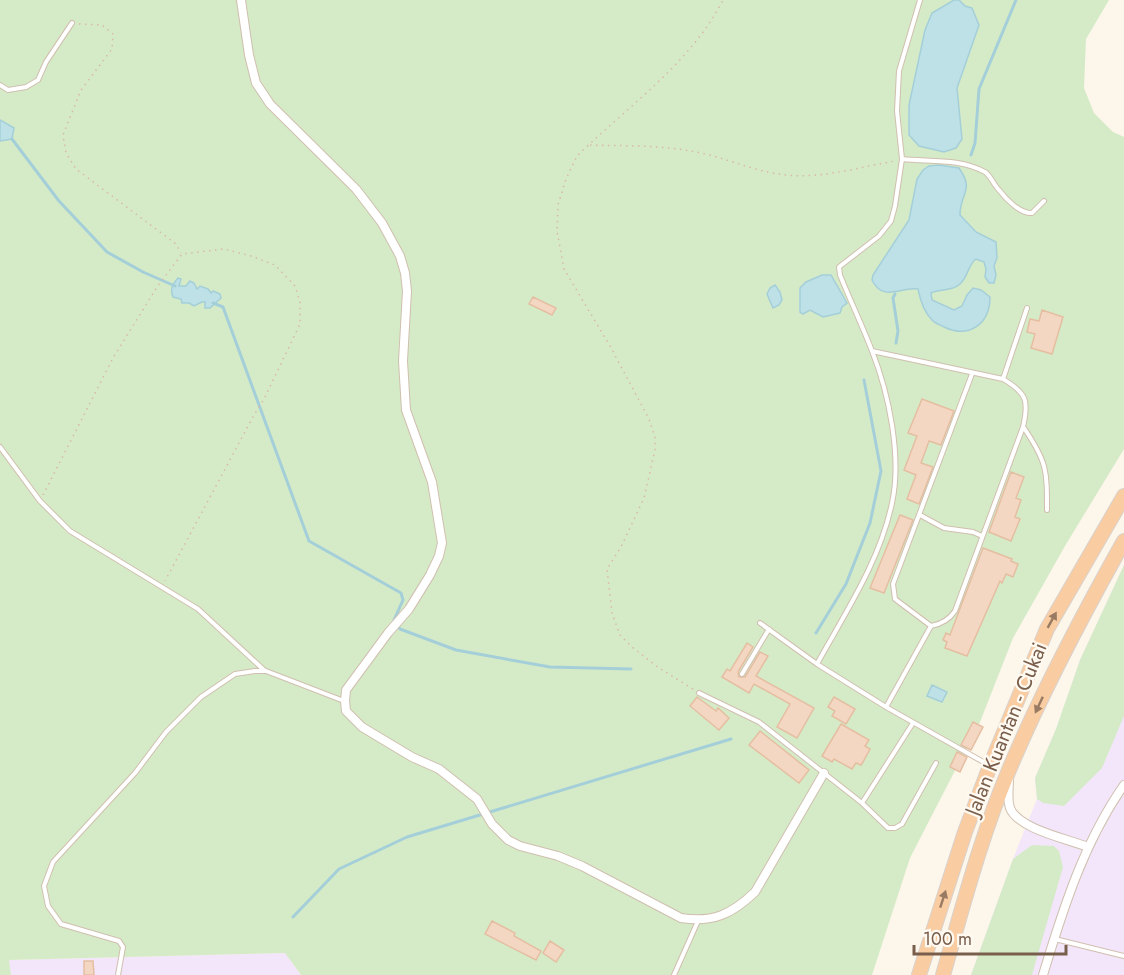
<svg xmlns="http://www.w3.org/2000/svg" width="1124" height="975" font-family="Jost,sans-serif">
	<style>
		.education { fill: #f3e6fa }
		.green { fill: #d5ebc8 }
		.water { fill: #bee0e7; stroke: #a4cfd9; stroke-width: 1.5 }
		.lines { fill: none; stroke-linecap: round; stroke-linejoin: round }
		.stream { stroke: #a4cfd9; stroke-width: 3 }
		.building { fill: #f3d7c2; stroke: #e5bea2; stroke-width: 1.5 }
		.service-casing { stroke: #d0bfaf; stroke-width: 6 }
		.minor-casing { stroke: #d0bfaf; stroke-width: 10 }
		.trunk-casing { stroke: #d9d2cd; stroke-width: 16 }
		.path { stroke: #d8baa4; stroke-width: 1.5; stroke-dasharray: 1.5 4.5; stroke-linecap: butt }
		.service { stroke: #fff; stroke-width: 4 }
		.minor { stroke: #fff; stroke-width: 8 }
		.trunk { stroke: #f9cca2; stroke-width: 14 }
		.oneway { fill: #997a62 }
		.labels { text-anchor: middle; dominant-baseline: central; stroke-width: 4.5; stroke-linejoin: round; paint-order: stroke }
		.street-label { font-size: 21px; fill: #795e4c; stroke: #fffaf1 }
	</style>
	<rect width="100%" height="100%" fill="#fdf6ea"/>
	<path class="education" d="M1124,565v410h-153l42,-116 24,-60 -2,-21 21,-49 24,-69z
		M285,953l16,22h-290l-3,-15z"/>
	<path class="green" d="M0,0h1109l-23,39 -2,49 10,25 19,19 11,5v312l-59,97 -52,92 -33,84 -70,136 -38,117h-571l-16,-22 -276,7 2,15h-11z
		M1124,565v151l-22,52 -38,38 -21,-3 -6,-4 -2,-21 21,-49 24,-69z
		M1032,845l22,1 5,5 4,16 -31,108h-61l42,-116z"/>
	<path class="water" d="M954,0h5l6,6 7,2 7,17 -22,63 5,51 -6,9 -12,4 -25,-6 -10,-11v-30l16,-75 7,-17z
		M0,120l14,8 -2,11 -12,2z
		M939,165l20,3c16,23 1,24 1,47l16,17 20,10 1,16 -3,8 2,9 -2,8h-5l-4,-6 1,-8 -2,-7 -8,-3c-8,6 -8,18 -16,25 -9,8 -19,4 -29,9l1,7 22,10 8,-4 5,-11 6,-7 8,2 9,7c0,27 -21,42 -46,30 -3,-2 -10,-4 -12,-7 -8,-8 -12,-21 -14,-31 -16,-3 -35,14 -46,-9l1,-5 36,-55 8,-41 6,-9 6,-4z
		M822,275h9l16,28 -5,4 -2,6 -17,4 -13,-7 -7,4 -3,-2v-24l6,-6z
		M178,278l3,1 -2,7h7l4,-5 4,2 3,6 3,-3 8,3 3,4 2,-2 7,3 1,4 -11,10h-5v-6h-3l-8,4 -5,-3h-7l-1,-4 -8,-2c-3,-8 -1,-12 5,-19z
		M775,285l5,7 2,8 -3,5 -6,3 -6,-14 3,-6z
		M932,685l15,7 -5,10 -15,-6z"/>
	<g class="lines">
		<path class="stream" d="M12,139l47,62 48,51 36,20 32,14
			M971,155l4,-12 4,-54 37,-89
			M895,294l-2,4 5,33 -2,12
			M213,303l10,4 86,234 92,52 2,7 -9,20 6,9 56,21 94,17 81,2
			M816,633l30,-49 24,-61 11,-52 -17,-91
			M293,917l46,-48 68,-32 324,-98"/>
	</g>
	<path class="building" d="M533,297l23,11 -4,7 -23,-11z
		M1042,310l21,7 -11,37 -21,-6 4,-14 -8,-2 3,-13 9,2z
		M922,399l32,12 -13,34 -12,-4 -8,22 12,4 -14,37 -12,-5 9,-24 -12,-5 13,-34 -9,-3z
		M1011,472l13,5 -8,21 5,2 -6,17 5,2 -9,22 -22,-9z
		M900,515l13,5 -29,73 -14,-5z
		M983,548l29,11 -1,2 7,3 -5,13 -7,-3 -4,9 -2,-2 -33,75 -22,-8 2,-6 -4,-2 3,-7 4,2z
		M747,643l6,4 -15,25 1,5h6l15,-25 8,4 -12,20 58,32 -17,30 -20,-11 13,-23 -36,-20 -5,9 -27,-16 5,-8 3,2z
		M697,697l19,14 2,-3 11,10 -10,12 -29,-24z
		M834,697l21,12 -9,15 -14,-8 3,-5 -7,-4z
		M973,722l10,5 -12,23 -10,-5z
		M841,724l28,16 -4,6 5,3 -7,13 -2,3 -5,-2 -4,6 -18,-10 -2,3 -10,-6z
		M760,731l49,39 -10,13 -50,-38z
		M957,752l10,5 -7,15 -10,-5z
		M492,921l23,12 -1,3 27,15 -5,9 -51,-26z
		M550,941l14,9 -8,12 -13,-9z
		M84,961h9l1,14h-10z"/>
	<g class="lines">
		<defs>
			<path id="service" d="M0,85l8,5 18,-3 12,-7 8,-18 26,-39
				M902,159c27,3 58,-1 83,13 6,4 8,12 14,18 7,9 21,24 33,23l12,-12
				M872,351l131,28c24,14 26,22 20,48l-68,184c-6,9 -13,13 -24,15l-45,81
				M1003,379l24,-71
				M1024,428c23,34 23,42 23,82
				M0,447l40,54 30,30 128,78 67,62
				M920,515l24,13 29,4 9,4
				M760,623l57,41 69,43 101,57
				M931,626l-36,-27 -2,-15 79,-210
				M817,664c28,-51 63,-103 75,-161 10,-46 -3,-109 -20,-152 -10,-26 -22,-51 -32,-76l-1,-8 40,-31 12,-15 4,-15 7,-47 -5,-48 2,-40 21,-71
				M742,674l27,-45
				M699,693l60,29 103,81 26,25h7l7,-4 34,-61
				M862,803l51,-80
				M1055,939l69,17
				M118,975l5,-28 -4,-6 -58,-17 -13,-18 -4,-20 9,-24 82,-89 31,-41 35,-35 34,-23 20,-3h11l78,30
				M674,975l24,-54"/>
			<path id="minor" d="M241,0l8,55 7,28 14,21 86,85 26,34 18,33 5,17 2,18 -4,70 3,49 26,72 10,61 -3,13 -9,19 -21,34 -21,24 -42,57 -1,11 1,10 16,16 50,30 27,12 38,30 15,25 16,16 12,6 38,10 24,10 99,52c32,5 51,-4 74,-26l69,-119
				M1009,779c0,9 -2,20 1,29 8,21 58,31 78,39
				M1043,975c20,-66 41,-133 81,-190"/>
			<path id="trunk" d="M919,975l46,-143 25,-66 57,-137 77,-133
				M943,975c20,-69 38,-139 66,-205 33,-79 73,-154 115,-229"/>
		</defs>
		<use href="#service" class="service-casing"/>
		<use href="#minor" class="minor-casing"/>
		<use href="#trunk" class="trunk-casing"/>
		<path class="path" d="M79,24l23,1 11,9 -1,15 -31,41 -18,45 3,18 10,16 100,75 5,9
			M590,145c37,1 74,0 111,8 28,6 55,19 85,22 35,4 74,-8 109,-14
			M43,495l70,-137 44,-71 25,-33 42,-5 27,7 24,9 20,21 5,16v22l-36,75 -10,16 -89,166
			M693,689l-34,-21 -27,-21 -12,-12 -8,-22 -5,-44 14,-22 23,-49 11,-48v-13l-6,-18 -39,-73 -46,-77 -7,-38 1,-26 8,-26 11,-23c50,-49 114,-93 146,-156"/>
		<use href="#service" class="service"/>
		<use href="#minor" class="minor"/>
		<use href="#trunk" class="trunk"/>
	</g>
	<defs><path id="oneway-solid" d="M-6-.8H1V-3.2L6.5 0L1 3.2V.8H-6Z" transform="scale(1.5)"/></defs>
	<g class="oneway">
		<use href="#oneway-solid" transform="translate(1052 620) rotate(-61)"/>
		<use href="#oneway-solid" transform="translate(1039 705) rotate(115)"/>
		<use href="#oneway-solid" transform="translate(943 899) rotate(-72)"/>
	</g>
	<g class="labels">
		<g class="street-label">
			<text transform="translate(1006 729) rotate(-68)">Jalan Kuantan - Cukai</text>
		</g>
	</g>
	<path d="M914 945v9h152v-9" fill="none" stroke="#795e4c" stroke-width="3"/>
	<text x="923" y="945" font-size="18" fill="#795e4c" stroke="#fffaf1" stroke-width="4.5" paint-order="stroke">100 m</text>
</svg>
